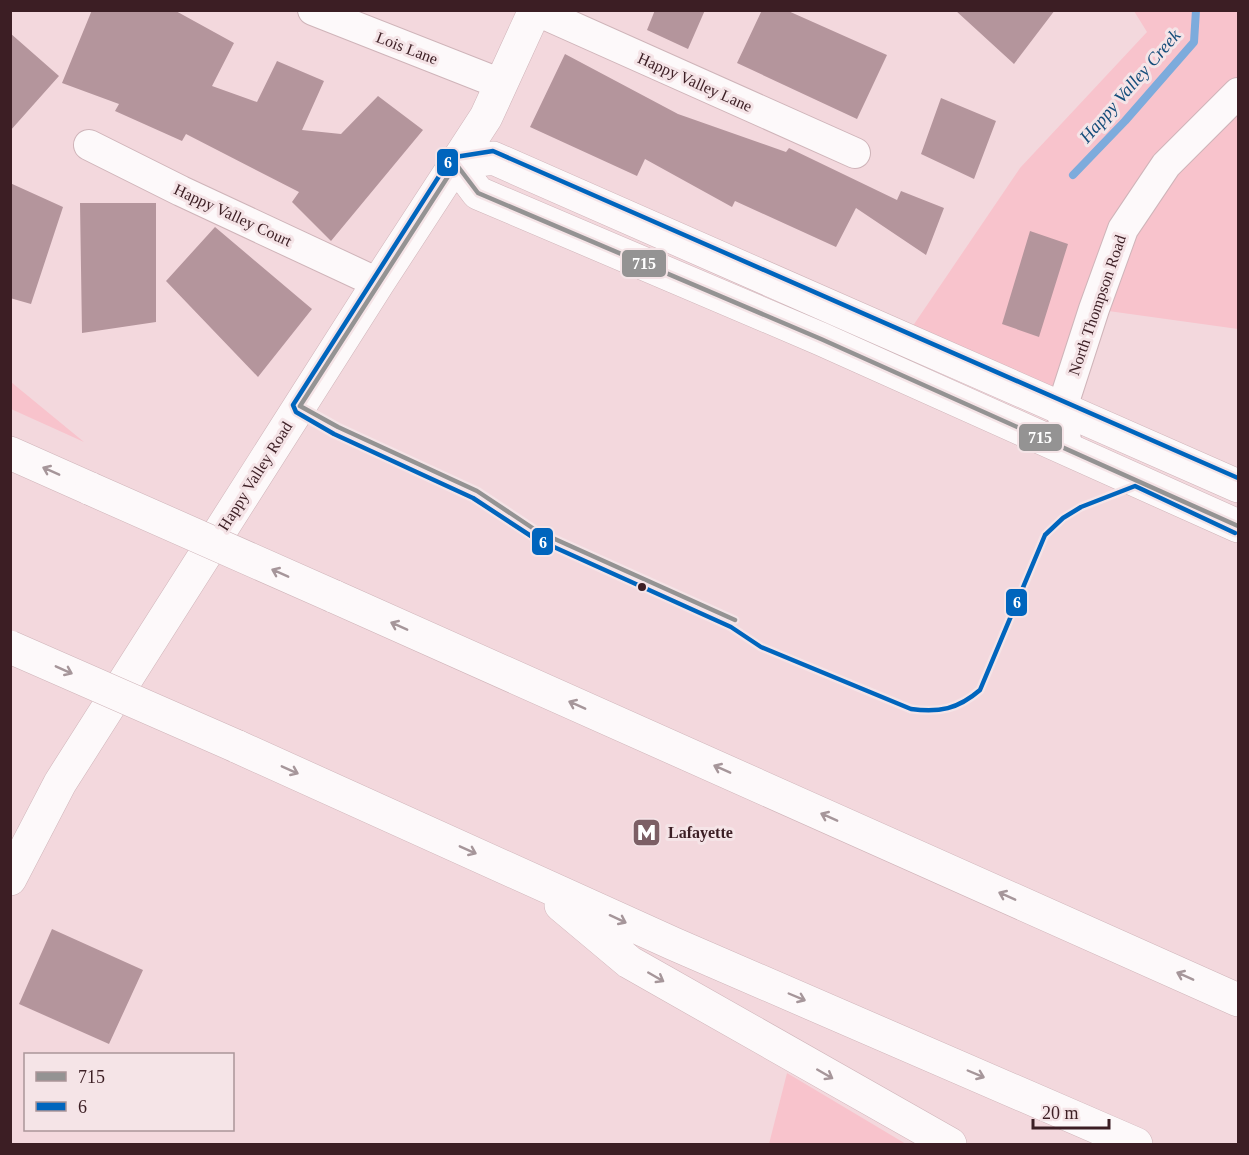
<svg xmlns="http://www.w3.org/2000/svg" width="1249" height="1155" font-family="'Times New Roman',serif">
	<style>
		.green { fill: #f8c3cc }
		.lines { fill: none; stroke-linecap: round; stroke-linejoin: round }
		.stream { stroke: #7dabdc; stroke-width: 8 }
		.building { fill: #b4959c }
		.minor-casing { stroke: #cfb4b9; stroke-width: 32 }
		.tertiary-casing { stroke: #cfb4b9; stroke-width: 34 }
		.motorway-casing { stroke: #cfb4b9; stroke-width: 34 }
		.minor { stroke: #fdf9fa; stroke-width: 30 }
		.tertiary { stroke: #fdf9fa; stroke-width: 33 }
		.motorway { stroke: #fdf9fa; stroke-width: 33 }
		.motorway-bridge-casing { stroke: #cfb4b9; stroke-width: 34; stroke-linecap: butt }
		.motorway-bridge { stroke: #fdf9fa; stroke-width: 33 }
		.bus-1-casing { stroke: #f5e4e7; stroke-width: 9 }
		.bus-2-casing { stroke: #f5e4e7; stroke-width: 9 }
		.bus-1 { stroke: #949393; stroke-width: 4.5 }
		.bus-2 { stroke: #0065bd; stroke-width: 4.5 }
		.oneway { stroke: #a6969a }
		.bus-dot { fill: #3c1e24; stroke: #f5e4e7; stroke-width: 2 }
		.labels { text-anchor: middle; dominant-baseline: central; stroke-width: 6; stroke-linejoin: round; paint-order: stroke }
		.street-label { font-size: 16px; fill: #3c1e24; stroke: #f5e4e7 }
		.poi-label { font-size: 16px; font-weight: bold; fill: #3c1e24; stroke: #f5e4e7; text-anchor: start }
		.water-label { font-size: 18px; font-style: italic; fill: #144d7a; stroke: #f5e4e7 }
		.line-badge { stroke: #f5e4e7; stroke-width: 2 }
		.badge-label { font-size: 16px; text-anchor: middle; font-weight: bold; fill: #fff }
	</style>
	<rect width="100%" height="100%" fill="#f3d8dd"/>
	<path class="green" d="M1134,11h104v318l-144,-20 -32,99 -158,-69 116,-171 127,-136z
		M11,382l73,60 -73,-33z
		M787,1073l119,71h-137z"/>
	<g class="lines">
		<path class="stream" d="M1073,175l52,-54 69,-79 2,-32"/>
	</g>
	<path class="building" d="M92,10h82l60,33 -22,43 45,16 20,-41 47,20 -22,49 39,4 37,-38 45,34 -92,111 -39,-39 7,-10 -113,-58 -4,7 -67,-30 4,-7 -57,-21z
		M655,10h50l-17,39 -41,-19z
		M762,10h24l101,45 -30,64 -120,-56z
		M955,10h100l-41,54z
		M10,33l49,43 -49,55z
		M565,54l113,60 108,38 3,-4 108,52 4,-9 43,17 -18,47 -70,-47 -20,39 -101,-46 -3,6 -87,-48 -8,17 -107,-49z
		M941,98l55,23 -22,58 -53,-25z
		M10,183l53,24 -32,97 -21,-6z
		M80,203h76v119l-74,11z
		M215,227l97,82 -54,68 -92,-96z
		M1030,231l38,13 -29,93 -37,-13z
		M52,929l91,41 -34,74 -90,-40z"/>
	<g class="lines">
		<defs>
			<path id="minor" d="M313,10l188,74
				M535,10l320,143
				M89,145l92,46 197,92
				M1067,449l-5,-41 32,-99 29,-80 43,-64 72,-72"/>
			<path id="tertiary" d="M456,164l22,29 343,146 417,187
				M456,164l37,-6 745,328
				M10,879l50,-96 318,-500 108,-166 49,-107"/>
			<path id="motorway" d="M10,453l81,36
				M333,596l905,404
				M236,746l438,198 462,200
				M561,905l68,57 321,182"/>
		</defs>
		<use href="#minor" class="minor-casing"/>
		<use href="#tertiary" class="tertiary-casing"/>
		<use href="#motorway" class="motorway-casing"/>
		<use href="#minor" class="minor"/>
		<use href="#tertiary" class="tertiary"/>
		<use href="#motorway" class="motorway"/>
		<defs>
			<path id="motorway-bridge" d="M91,489l242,107
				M10,647l226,99"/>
		</defs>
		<use href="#motorway-bridge" class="motorway-bridge-casing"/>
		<use href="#motorway-bridge" class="motorway-bridge"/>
		<defs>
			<path id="bus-1" d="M456,164l22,29 343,146 417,187
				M456,164l-156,242 38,21 139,64 60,40 198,89"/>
			<path id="bus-2" d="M1235,533l-100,-47 -54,21 -18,11 -18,17 -65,155c-22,19 -41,23 -69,19l-150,-62 -30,-20 -197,-89 -61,-40 -139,-64 -38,-22 -3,-7 157,-246 5,-2 38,-6 745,327"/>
		</defs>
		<use href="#bus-1" class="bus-1-casing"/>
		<use href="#bus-2" class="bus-2-casing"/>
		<use href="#bus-1" class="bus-1"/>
		<use href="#bus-2" class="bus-2"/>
	</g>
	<defs><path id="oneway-shaft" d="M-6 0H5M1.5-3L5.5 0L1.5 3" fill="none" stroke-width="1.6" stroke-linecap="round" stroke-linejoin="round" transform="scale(1.5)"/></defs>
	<g class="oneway">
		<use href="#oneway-shaft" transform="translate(51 471) rotate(-156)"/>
		<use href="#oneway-shaft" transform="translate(280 573) rotate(-156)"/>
		<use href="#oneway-shaft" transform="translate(399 626) rotate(-156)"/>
		<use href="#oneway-shaft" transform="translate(64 670) rotate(24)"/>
		<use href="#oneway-shaft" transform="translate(577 705) rotate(-156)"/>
		<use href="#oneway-shaft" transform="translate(722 769) rotate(-156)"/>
		<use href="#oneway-shaft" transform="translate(290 770) rotate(24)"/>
		<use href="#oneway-shaft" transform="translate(829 817) rotate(-156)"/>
		<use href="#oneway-shaft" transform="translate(468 850) rotate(24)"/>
		<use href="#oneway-shaft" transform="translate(1007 896) rotate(-156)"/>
		<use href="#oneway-shaft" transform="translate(618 919) rotate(25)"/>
		<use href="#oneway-shaft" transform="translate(1185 976) rotate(-156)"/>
		<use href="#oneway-shaft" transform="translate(656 977) rotate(30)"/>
		<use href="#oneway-shaft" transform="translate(797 997) rotate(23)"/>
		<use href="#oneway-shaft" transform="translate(825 1074) rotate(30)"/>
		<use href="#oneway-shaft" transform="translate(976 1074) rotate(23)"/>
	</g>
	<defs>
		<symbol id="metro-square" viewBox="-11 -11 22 22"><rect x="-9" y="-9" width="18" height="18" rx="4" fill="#7c5f65" stroke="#f5e4e7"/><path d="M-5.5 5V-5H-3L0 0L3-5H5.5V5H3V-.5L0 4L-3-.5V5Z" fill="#fff"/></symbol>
	</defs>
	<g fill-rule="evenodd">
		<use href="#metro-square" x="630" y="816" width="33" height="33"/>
	</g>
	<circle class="bus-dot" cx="642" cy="587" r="5"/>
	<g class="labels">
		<g class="street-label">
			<text transform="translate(407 48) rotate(21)">Lois Lane</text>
			<text transform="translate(695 82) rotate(24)">Happy Valley Lane</text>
			<text transform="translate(233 215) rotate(25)">Happy Valley Court</text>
			<text transform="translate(1097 305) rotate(-71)">North Thompson Road</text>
			<text transform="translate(255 476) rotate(-58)">Happy Valley Road</text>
		</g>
		<g class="poi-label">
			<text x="668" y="832">Lafayette</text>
		</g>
		<g class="water-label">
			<text transform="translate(1130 86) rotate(-49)">Happy Valley Creek</text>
		</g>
	</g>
	<g class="line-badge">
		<rect x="436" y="148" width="23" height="29" rx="6" fill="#0065bd"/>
		<rect x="621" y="249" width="46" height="29" rx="6" fill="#949393"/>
		<rect x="1018" y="423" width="45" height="29" rx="6" fill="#949393"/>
		<rect x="531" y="527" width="23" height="29" rx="6" fill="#0065bd"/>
		<rect x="1005" y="588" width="23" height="29" rx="6" fill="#0065bd"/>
	</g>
	<g class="badge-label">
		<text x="448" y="168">6</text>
		<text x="644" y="269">715</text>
		<text x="1040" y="443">715</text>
		<text x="543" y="548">6</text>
		<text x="1017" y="608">6</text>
	</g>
	<rect width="1249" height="1155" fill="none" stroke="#3c1e24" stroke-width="24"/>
	<rect x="24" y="1053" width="210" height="78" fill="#f5e4e7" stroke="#ab9599" stroke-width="1.5"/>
	<rect x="36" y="1072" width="30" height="9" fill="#949393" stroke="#ab9599" stroke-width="1.5"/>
	<text x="78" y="1083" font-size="18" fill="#3c1e24">715</text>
	<rect x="36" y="1102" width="30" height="9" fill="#0065bd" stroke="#ab9599" stroke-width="1.5"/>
	<text x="78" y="1113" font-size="18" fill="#3c1e24">6</text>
	<path d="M1033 1119v9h76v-9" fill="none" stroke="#3c1e24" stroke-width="3"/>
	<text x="1042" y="1119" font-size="18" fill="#3c1e24" stroke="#f5e4e7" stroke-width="4.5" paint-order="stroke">20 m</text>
</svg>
